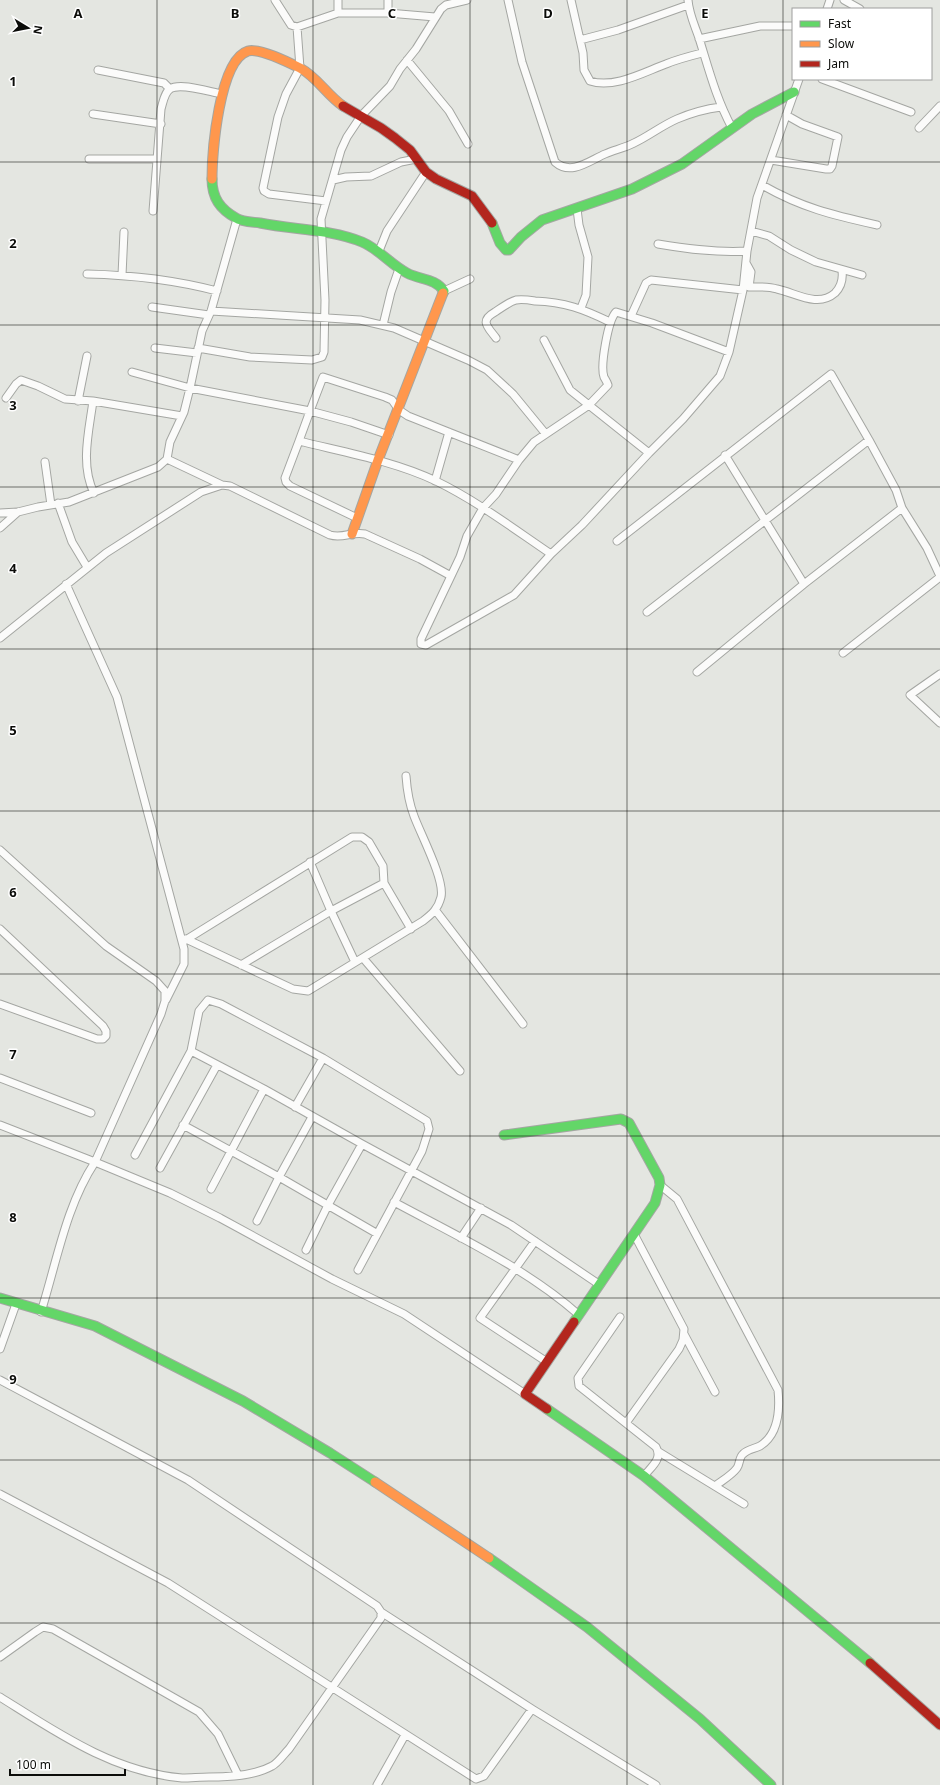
<svg xmlns="http://www.w3.org/2000/svg" width="940" height="1785" font-family="'Noto Sans',sans-serif">
	<style>
		.lines { fill: none; stroke-linecap: round; stroke-linejoin: round }
		.street-casing { stroke: #a4a6a2; stroke-width: 9 }
		.fast-casing { stroke: #a4a6a2; stroke-width: 11 }
		.slow-casing { stroke: #a4a6a2; stroke-width: 11 }
		.jam-casing { stroke: #a4a6a2; stroke-width: 11 }
		.street { stroke: #fbfbfa; stroke-width: 7 }
		.fast { stroke: #63d668; stroke-width: 9 }
		.slow { stroke: #ff974d; stroke-width: 9 }
		.jam { stroke: #b3261e; stroke-width: 9 }
		.grid { fill: none; stroke: #0b0c09; stroke-width: 1; stroke-opacity: 0.55 }
		.grid-label { font-size: 13px; text-anchor: middle; font-weight: bold; fill: #0b0c09; stroke: #fff; stroke-width: 3; stroke-linejoin: round; paint-order: stroke }
	</style>
	<rect width="100%" height="100%" fill="#e4e6e1"/>
	<g class="lines">
		<defs>
			<path id="street" d="M275,0l16,25 6,2 41,-14h50l47,4
				M508,0l14,62 33,100c16,14 34,-1 50,-8 9,-4 19,-6 29,-11 15,-7 27,-17 43,-24 14,-6 28,-10 44,-12
				M571,0l12,53 1,17 6,11c24,8 54,-9 76,-17 12,-5 24,-8 36,-11
				M688,0c1,14 7,26 11,38 10,32 17,60 33,90
				M844,0l16,9
				M827,9l3,-9
				M338,13v-13
				M388,13v-13
				M297,27l3,41 -14,26 -8,23 -15,71 1,3 5,3 57,7
				M699,39l61,-13h33
				M580,40l38,-10 70,-25
				M407,60l42,51 19,33
				M98,70l66,13 6,6
				M822,79l89,33
				M93,114l68,10
				M919,128l21,-22
				M89,159h68
				M771,160l55,9h4l2,-3 6,-29 -36,-13 -16,-9
				M333,180l13,-3 25,-1 30,-14 15,-3
				M762,185c40,23 71,30 115,40
				M577,209l2,16 9,32 -2,38 -5,13
				M153,211l8,-102c2,-6 3,-16 9,-20 10,-7 40,3 52,5
				M751,231l18,5 22,14 25,12 46,13
				M658,244c30,5 59,9 89,7
				M379,251l8,-20 39,-59
				M746,263l5,9 -2,15c10,0 19,-1 28,2 19,4 41,19 58,4 6,-6 8,-14 7,-22
				M87,274c44,1 88,6 130,17
				M122,275l2,-43
				M444,291l26,-12
				M152,307l57,8
				M211,311l149,9 34,8 74,32 19,10 26,24 32,39
				M631,316l15,-33 5,-3 92,10
				M383,325l8,-33 8,-23
				M496,338c-8,-11 -17,-17 -1,-26 6,-4 14,-10 21,-12 6,-1 13,0 19,1 30,1 48,8 75,21
				M544,340l26,50 79,63
				M155,348l42,5
				M198,348l52,9 62,3 10,-3 2,-5 1,-52 -4,-81 20,-69 6,-13 14,-21 29,-30 10,-17 16,-20 25,-40 5,-4 21,-5
				M132,372l58,16 120,23 13,-34 62,20 7,3 7,10 9,6 111,44
				M6,398l10,-14 5,-4 17,6 27,13 28,2 89,15
				M78,401l9,-45
				M93,401c-4,30 -13,64 1,92
				M389,435l-38,-13 -41,-11 -11,30c44,11 95,20 137,40 41,20 78,48 115,73
				M299,441l-14,37 1,4 4,4 67,32
				M725,455l79,129
				M167,459l55,26
				M45,462l6,43
				M435,481l14,-49
				M58,503l14,39 15,25
				M0,513l18,-1 20,-5 31,-5 89,-35 9,-8 3,-17 14,-30 6,-24 12,-57 9,-20 26,-92
				M0,528l18,-16
				M617,541l214,-167 38,66 27,50 6,18 25,40 13,28
				M451,576l-30,63v5l5,1 88,-50 37,-41 31,-29 67,-72 34,-34 37,-43 9,-24 14,-62 4,-39 10,-53 42,-119
				M66,584l51,113 67,252v15l-18,36
				M647,612l222,-172
				M0,638l106,-85 95,-61 21,-7 8,1 100,49c13,4 22,-4 35,-1l55,25 31,17 9,-19 7,-21 16,-28 13,-14 23,-34 15,-18 55,-37 19,-20c-1,-3 -3,-6 -4,-8 -4,-11 4,-57 12,-65l36,11 77,29
				M843,653l97,-76
				M697,672l107,-88 98,-76
				M940,674l-30,21 30,28
				M0,850l106,96 50,35 9,10v10l-4,13 -66,148c-29,44 -38,99 -54,150
				M310,862l21,49 53,-28
				M436,911l87,113
				M0,929l103,97 3,5v5l-3,3h-6l-97,-35
				M186,939l107,50 15,2 115,-70c9,-7 15,-12 18,-24 4,-17 -20,-62 -27,-81 -5,-13 -7,-26 -8,-40
				M184,941l168,-104h10l7,5 14,24 1,17 27,46
				M363,958l97,113
				M241,965l90,-54 24,51
				M191,1051l8,-40 9,-11 13,4 102,54 104,63 2,8 -7,22 -64,119
				M0,1078l91,35
				M295,1107l28,-49
				M0,1125l95,37 75,31 50,25 112,61 72,35 121,80
				M183,1125l96,52 97,56
				M135,1155l56,-104 73,38 98,55 149,81 89,60
				M160,1168l57,-103
				M660,1185l17,14 101,191c2,20 1,44 -18,56 -6,3 -12,3 -17,8 -4,3 -3,10 -6,14 -5,7 -14,12 -22,18
				M211,1189l53,-100
				M394,1202c63,34 132,66 185,113
				M257,1221l22,-44 33,-60
				M461,1238l20,-30
				M535,1241l-55,77 67,44
				M306,1250l22,-45 34,-61
				M620,1317l-42,61 1,8 77,61c7,12 -5,20 -12,29
				M684,1334l31,58
				M0,1349l16,-45
				M0,1380l188,100 189,126 4,6 151,97
				M626,1423l53,-74 4,-9 1,-11 -50,-95
				M659,1452l85,52
				M0,1494l168,89 308,196 8,-3 48,-67 124,76
				M0,1657l35,-25 8,-5 10,2 146,83 19,22 20,41
				M0,1697c56,35 113,75 182,81 9,0 18,-1 27,-1 20,0 45,-1 63,-11 6,-3 12,-12 17,-17l92,-131v-6
				M377,1785l28,-50"/>
			<path id="fast" d="M212,179c0,19 8,30 24,39 6,4 17,4 24,5 34,7 70,6 102,19 17,7 28,22 45,31 13,7 28,5 37,18l-1,2
				M492,223l8,20 6,7h3l12,-13 21,-17 90,-31 50,-25 70,-50 42,-22
				M504,1135l117,-16 8,4 30,55 1,7 -5,18 -81,119
				M0,1298l95,28 148,75 87,52 45,29
				M547,1409l97,67 226,187
				M489,1558l98,69 113,92 71,66"/>
			<path id="slow" d="M212,179c0,-26 7,-119 36,-128 12,-3 40,11 52,17 17,9 27,27 43,38
				M352,534l26,-74 65,-167
				M375,1482l114,76"/>
			<path id="jam" d="M343,106l38,22 14,10 15,12 16,22 10,7 36,17 20,27
				M547,1409l-22,-15 49,-72
				M870,1663l70,62"/>
		</defs>
		<use href="#street" class="street-casing"/>
		<use href="#fast" class="fast-casing"/>
		<use href="#slow" class="slow-casing"/>
		<use href="#jam" class="jam-casing"/>
		<use href="#street" class="street"/>
		<use href="#fast" class="fast"/>
		<use href="#slow" class="slow"/>
		<use href="#jam" class="jam"/>
	</g>
	<path class="grid" d="M157,0v1785M313,0v1785M470,0v1785M627,0v1785M783,0v1785M0,162h940M0,325h940M0,487h940M0,649h940M0,811h940M0,974h940M0,1136h940M0,1298h940M0,1460h940M0,1623h940"/>
	<g class="grid-label">
		<text x="78" y="18">A</text>
		<text x="235" y="18">B</text>
		<text x="392" y="18">C</text>
		<text x="548" y="18">D</text>
		<text x="705" y="18">E</text>
		<text x="13" y="86">1</text>
		<text x="13" y="248">2</text>
		<text x="13" y="410">3</text>
		<text x="13" y="573">4</text>
		<text x="13" y="735">5</text>
		<text x="13" y="897">6</text>
		<text x="13" y="1059">7</text>
		<text x="13" y="1222">8</text>
		<text x="13" y="1384">9</text>
	</g>
	<rect x="792" y="8" width="140" height="72" fill="#ffffff" stroke="#9d9e9d"/>
	<rect x="800" y="21" width="20" height="6" fill="#63d668" stroke="#9d9e9d"/>
	<text x="828" y="28" font-size="12" fill="#0b0c09">Fast</text>
	<rect x="800" y="41" width="20" height="6" fill="#ff974d" stroke="#9d9e9d"/>
	<text x="828" y="48" font-size="12" fill="#0b0c09">Slow</text>
	<rect x="800" y="61" width="20" height="6" fill="#b3261e" stroke="#9d9e9d"/>
	<text x="828" y="68" font-size="12" fill="#0b0c09">Jam</text>
	<g transform="translate(28 28) rotate(100)" stroke="#ffffff" stroke-width="3" paint-order="stroke">
	<path d="M0-3L7 15L0 10L-7 15Z" fill="#0b0c09"/>
	<text y="-6" font-size="11" font-weight="bold" text-anchor="middle" fill="#0b0c09">N</text>
	</g>
	<path d="M10 1769v6h115v-6" fill="none" stroke="#0b0c09" stroke-width="2"/>
	<text x="16" y="1769" font-size="12" fill="#0b0c09" stroke="#ffffff" stroke-width="3" paint-order="stroke">100 m</text>
</svg>
